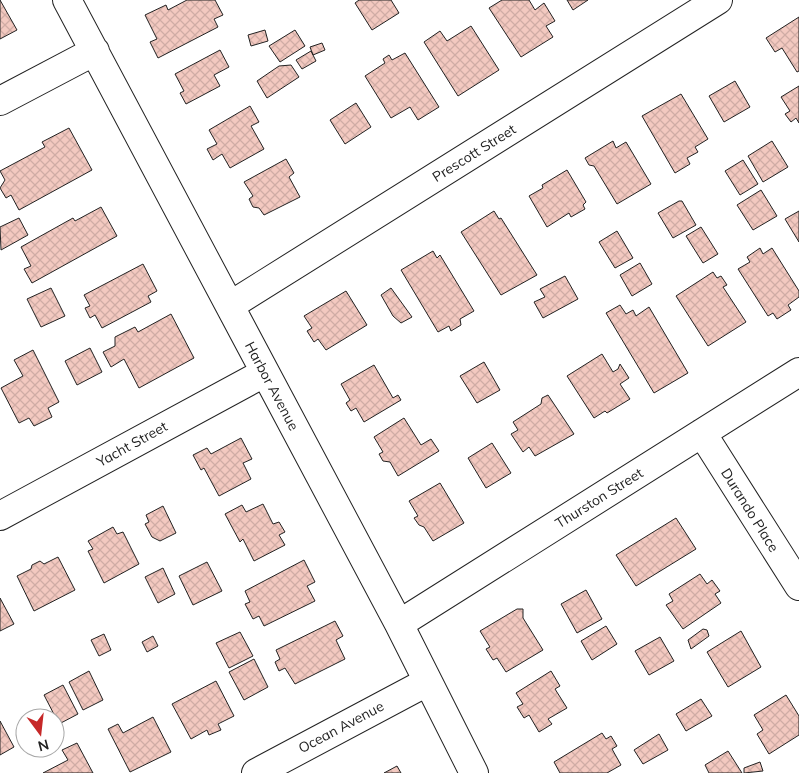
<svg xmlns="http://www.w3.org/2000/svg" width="799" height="773" font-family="Mulish,sans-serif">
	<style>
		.building { fill: url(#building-cross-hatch); stroke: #222 }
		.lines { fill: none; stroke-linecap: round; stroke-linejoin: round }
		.street-casing { stroke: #222; stroke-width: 30 }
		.street { stroke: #fff; stroke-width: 28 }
		.labels { text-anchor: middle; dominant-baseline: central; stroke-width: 4; stroke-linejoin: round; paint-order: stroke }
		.street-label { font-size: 14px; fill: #222; stroke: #fff }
	</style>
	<defs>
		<pattern id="building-cross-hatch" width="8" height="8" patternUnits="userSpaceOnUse" patternTransform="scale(1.25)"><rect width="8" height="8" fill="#f3c9c0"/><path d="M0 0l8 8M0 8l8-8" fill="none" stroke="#d0aca5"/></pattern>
	</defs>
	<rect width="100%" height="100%" fill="#fff"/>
	<path class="building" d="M0,0l17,30 -17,9z
		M187,0h28l8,15 -9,4 4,8 -60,31 -8,-16 7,-3 -12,-24 21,-10 2,5z
		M359,0h32l8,13 -27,17 -17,-27z
		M502,0h27l6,10 9,-7 11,18 -9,5 7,11 -32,20 -32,-49z
		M567,0h21l-15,10z
		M799,17v54l-2,1 -15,-24 -7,4 -9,-14z
		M471,26l28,44 -41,26 -34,-54 16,-11 7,10z
		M265,30l3,11 -17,5 -3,-11z
		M295,30l10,16 -25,16 -11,-16z
		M322,43l3,7 -12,5 -3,-8z
		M220,50l9,17 -15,8 6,11 -34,18 -6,-11 4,-2 -9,-17z
		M311,51l5,10 -14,8 -6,-9z
		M405,53l34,54 -21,13 -8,-13 -19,11 -26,-42 20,-13 -2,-4 6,-4 3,5z
		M291,65l8,12 -32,21 -10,-17 22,-15z
		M735,81l15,26 -26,15 -15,-26z
		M799,86v37l-3,-5 -5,4 -6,-8 5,-3 -9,-14z
		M681,94l27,45 -13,8 3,5 -11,6 3,6 -15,9 -33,-57z
		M356,103l15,24 -26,17 -15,-24z
		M250,106l9,16 -8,4 13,23 -34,19 -8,-14 -9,6 -6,-11 10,-5 -8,-14z
		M69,128l23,42 -73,40 -8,-15 -5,3 -6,-10 5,-8 -5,-9 45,-24 -3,-5z
		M613,141l3,7 10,-6 25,42 -34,20 -23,-38 -5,-1 -4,-7z
		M772,141l16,26 -25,15 -15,-26z
		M286,159l8,14 -5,4 11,20 -36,18 -5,-7 -6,-1 -4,-8 4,-3 -9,-14z
		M743,160l15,24 -18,11 -15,-24z
		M567,170l19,32 -3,3 2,4 -14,8 -2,-4 -22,14 -18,-31 14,-8 -1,-3z
		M761,190l16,26 -24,14 -16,-25z
		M679,201h3l14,24 -23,13 -15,-25z
		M101,207l16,29 -85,47 -8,-14 7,-3 -10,-19 52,-29 2,3z
		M494,211l5,8 2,-1 36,57 -36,20 -40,-63z
		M799,211v31l-14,-23z
		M19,218l9,17 -27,15 -1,-23z
		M701,227l17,27 -15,9 -17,-27z
		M617,231l16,27 -18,10 -16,-26z
		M760,248l3,6 9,-6 27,43v6l-11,8 3,5 -14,9 -4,-6 -5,3 -30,-47 12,-7 -3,-5z
		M433,251l4,7 3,-3 34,56 -14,8 1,6 -10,6 -2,-5 -11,6 -37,-62z
		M640,263l12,21 -20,12 -12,-21z
		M143,264l14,27 -9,5 3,6 -49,26 -7,-13 -5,3 -5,-10 5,-2 -6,-11z
		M713,272l4,6 4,-2 6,9 -4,2 23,35 -38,24 -32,-50z
		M565,276l13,23 -35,19 -9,-16 11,-5 -5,-8z
		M51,288l14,28 -24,11 -14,-28z
		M391,288l21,29 -11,6 -8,-7 -12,-21z
		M346,291l21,34 -41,25 -8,-11 -4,3 -7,-11 5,-3 -8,-12z
		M620,305l6,9 7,-4 3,6 13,-9 39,66 -34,20 -48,-80z
		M171,314l23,44 -55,30 -15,-29 -13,8 -8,-15 12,-6v-9l20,-10 3,5z
		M90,348l12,24 -25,13 -12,-24z
		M33,350l26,52 -11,6 4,9 -18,9 -5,-8 -10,5 -18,-35 22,-12 -9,-16z
		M602,354l11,18 5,-3 2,-5 9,14 -9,6 10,15 -23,14 -2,-2 -11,7 -27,-42z
		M484,362l16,28 -23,13 -17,-27z
		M374,365l19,33 5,-3 3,5 -37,22 -8,-14 -5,3 -5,-8 4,-3 -9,-16z
		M548,395l26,39 -39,22 -6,-9 -6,5 -12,-18 7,-4 -5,-8 28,-18 1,-6z
		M404,418l17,27 10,-6 8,12 -41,25 -8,-14 -7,-1 -4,-7 4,-2 -9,-15z
		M241,438l11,21 -9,4 8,16 -32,17 -15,-28 -3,2 -8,-15 14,-7 4,6z
		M492,443l19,30 -25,15 -18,-30z
		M440,483l24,40 -31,18 -9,-14 -5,-2 -5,-7 4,-2 -9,-15z
		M263,504l10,20 6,-2 6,10 -6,3 6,10 -31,16 -11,-22 -3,3 -15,-28 17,-9 4,7z
		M163,506l13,27 -16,8 -8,-4 -7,-13 4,-2 -3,-7z
		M676,518l20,31 -60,37 -20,-31z
		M113,527l4,7 6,-2 16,32 -35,19 -16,-32 5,-2 -5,-8z
		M58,557l17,33 -41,21 -17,-35 14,-7 1,-4 8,-4 4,3z
		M304,560l11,22 -8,4 8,15 -51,25 -5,-10 -6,3 -8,-15 5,-2 -5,-11z
		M207,562l15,29 -29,14 -14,-29z
		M163,568l12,26 -17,9 -13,-26z
		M700,574l7,10 5,-4 8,11 -5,3 6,9 -38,26 -17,-24 7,-4 -4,-7z
		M586,590l16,29 -25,14 -16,-29z
		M0,598l14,26 -14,7z
		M517,609h6v9l20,32 -37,22 -9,-14 -4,2 -7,-11 4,-2 -10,-16z
		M335,621l8,15 -7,4 9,19 -50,25 -10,-16 -6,3 -4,-9 5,-3 -4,-9z
		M606,626l11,18 -25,16 -11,-19z
		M703,629l4,1 2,6 -18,13 -3,-9z
		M741,631l20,36 -33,20 -21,-35z
		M240,632l13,24 -24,12 -13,-25z
		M104,634l7,16 -12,6 -8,-16z
		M153,636l5,10 -11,6 -5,-10z
		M660,637l14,24 -25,14 -14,-24z
		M254,659l14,28 -24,13 -15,-28z
		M89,671l14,29 -20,10 -14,-28z
		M551,671l9,15 -5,3 12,19 -19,11 4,5 -13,8 -10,-17 -5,3 -7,-11 6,-3 -7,-11z
		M216,681l18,35 -16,8 3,6 -12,5 -2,-5 -16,9 -19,-35z
		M63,685l15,29 -19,10 -15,-29z
		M786,695l13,21v19l-30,19 -12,-20 6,-4 -9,-15z
		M701,699l11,17 -26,15 -10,-17z
		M153,717l18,35 -41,20 -22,-43 10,-5 5,9z
		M0,721l14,26 -14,8z
		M602,733l4,6 5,-3 6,10 -5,3 9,16 -14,8h-47l-6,-11z
		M659,734l9,16 -25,14 -9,-14z
		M77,743l16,30h-50l25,-13 -6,-10z
		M728,751l14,22h-33l-4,-8z
		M760,762l3,9 -19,2v-5z
		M397,766l4,7h-17z"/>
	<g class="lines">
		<defs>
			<path id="street" d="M67,0l332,624 75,149
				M0,101l95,-50
				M231,305l487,-305
				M702,433l97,153
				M0,516l264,-143
				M399,624l400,-252
				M256,773l171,-91"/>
		</defs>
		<use href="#street" class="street-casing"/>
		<use href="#street" class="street"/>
	</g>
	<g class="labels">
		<g class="street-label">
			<text transform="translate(474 153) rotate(-32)">Prescott Street</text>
			<text transform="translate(272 386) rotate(62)">Harbor Avenue</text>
			<text transform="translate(132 444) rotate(-29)">Yacht Street</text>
			<text transform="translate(599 498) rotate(-32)">Thurston Street</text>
			<text transform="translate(750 510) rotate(58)">Durando Place</text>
			<text transform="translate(341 727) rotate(-28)">Ocean Avenue</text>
		</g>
	</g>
	<g transform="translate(40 733) rotate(165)"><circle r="24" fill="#ffffff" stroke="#a7a7a7"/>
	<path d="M0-4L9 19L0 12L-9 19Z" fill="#c62828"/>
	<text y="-8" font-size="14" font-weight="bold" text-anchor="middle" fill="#222222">N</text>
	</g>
</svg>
